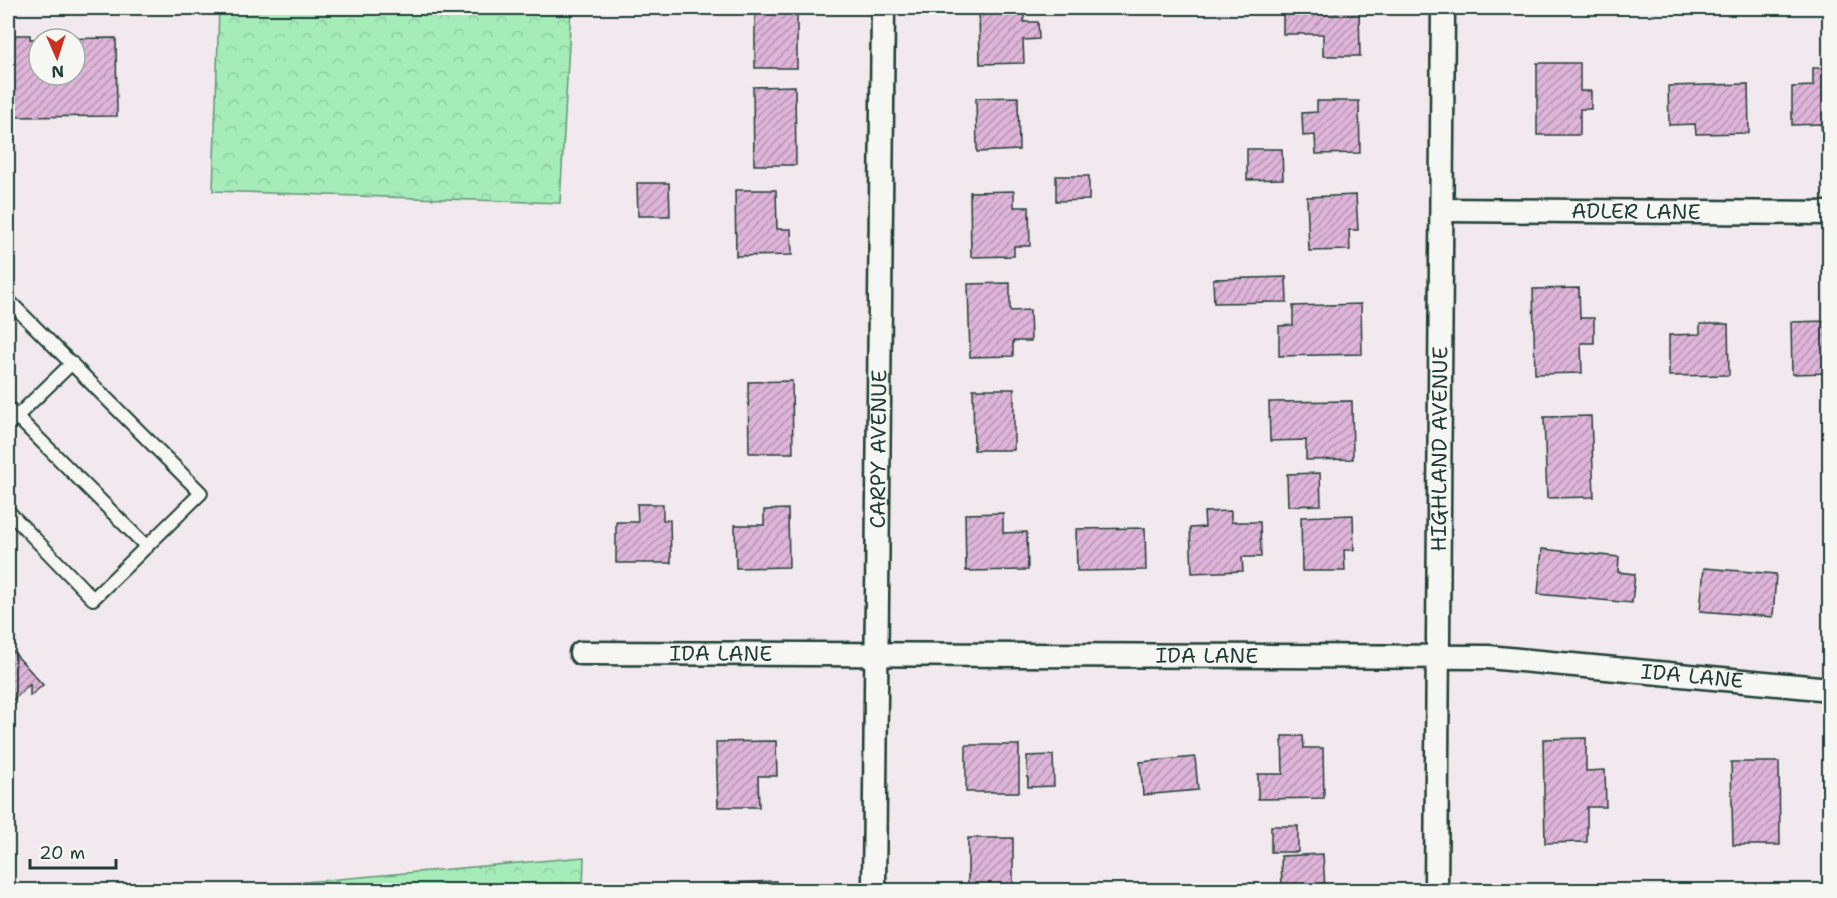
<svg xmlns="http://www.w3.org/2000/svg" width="1837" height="898" font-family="'Shantell Sans',sans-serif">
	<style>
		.forest { fill: url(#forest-crowns); stroke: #629476; stroke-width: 1.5 }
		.building { fill: url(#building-hatch); stroke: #1f3d34; stroke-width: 1.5; fill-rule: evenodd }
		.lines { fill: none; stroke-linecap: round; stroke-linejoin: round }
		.lane-casing { stroke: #1f3d34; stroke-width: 16 }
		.street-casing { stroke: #1f3d34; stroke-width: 27 }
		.lane { stroke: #f6f6f2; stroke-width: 12 }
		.street { stroke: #f6f6f2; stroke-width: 22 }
		.labels { text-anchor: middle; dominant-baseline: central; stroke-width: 6; stroke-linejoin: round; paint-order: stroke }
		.street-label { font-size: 21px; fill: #1f3d34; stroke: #f6f6f2 }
	</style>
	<defs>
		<pattern id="forest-crowns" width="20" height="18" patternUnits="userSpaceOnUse" patternTransform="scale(1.5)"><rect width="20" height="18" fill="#a5ecb9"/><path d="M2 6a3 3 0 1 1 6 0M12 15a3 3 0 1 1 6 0" fill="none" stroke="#8ecba0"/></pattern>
		<pattern id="building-hatch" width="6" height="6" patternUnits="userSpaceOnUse" patternTransform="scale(1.5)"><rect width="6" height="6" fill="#dfb4d9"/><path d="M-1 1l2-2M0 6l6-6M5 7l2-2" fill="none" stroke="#b494b1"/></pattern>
	</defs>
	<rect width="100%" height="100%" fill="#f1e9ed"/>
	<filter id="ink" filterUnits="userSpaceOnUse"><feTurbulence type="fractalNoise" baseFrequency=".0167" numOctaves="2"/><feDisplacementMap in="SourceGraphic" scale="12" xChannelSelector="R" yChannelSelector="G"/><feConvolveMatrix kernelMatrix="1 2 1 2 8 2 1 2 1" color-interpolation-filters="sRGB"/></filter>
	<g filter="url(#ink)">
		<path class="forest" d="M219,8h352l-11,195 -347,-12z
			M584,857l-1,33h-368z"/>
		<path class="building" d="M726,8h71v60h-42v-55h-29z
			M979,8h45v14h14l1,17 -16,1 1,23 -44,1z
			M1283,8h76l1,48h-37v-22h-40z
			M1537,8h37v3l-37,1z
			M8,35h22v4l86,-1 1,78 -109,1zM39,39h36v36h-36z
			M1537,63h43v28h11v18h-11v26h-43z
			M1813,68h17v66h-8l-1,-10 -29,1v-38l21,-1z
			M1748,84l1,49 -53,1 -1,-10 -26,1 -1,-39z
			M795,86l1,79h-42l-1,-78z
			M1018,97l1,53 -42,2 -1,-54z
			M1317,101h42l1,52 -44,1 -1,-19 -12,1 -1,-23 15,-1z
			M1247,149h35l1,30 -36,1z
			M1056,176h33v24l-33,1z
			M637,183h32l1,33h-32z
			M735,190h41l1,39h14l1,26 -56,1z
			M1014,191v16h15l1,39h-16v10l-43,1 -1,-65z
			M1356,195l2,35h-9l1,20 -41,1 -2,-54z
			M1286,277l1,25 -73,1 -1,-24z
			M1010,283v28l20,-1 1,31h-18v15l-43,1 -2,-73z
			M1579,288l1,30h14v25h-13l1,30 -47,1 -2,-85z
			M1361,304l1,50 -83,2v-30l14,-1v-19z
			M1828,321l2,52 -38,1 -1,-52z
			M1700,324h28l1,51 -60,1v-41l31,-1z
			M792,381l1,72h-44l-1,-71z
			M973,389h41v61h-40z
			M1352,401l1,58 -47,1v-20l-36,1 -1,-39z
			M1591,416l3,81 -47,1 -3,-81z
			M1320,473l1,32 -33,1 -1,-32z
			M637,504h26v16h7l1,43h-55v-41h22z
			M788,509l1,58 -53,1 -1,-43h29v-15z
			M1231,511v11h29l1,35h-19l1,14 -51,2 -2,-45 15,-1 -1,-15z
			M1003,513v20l24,-1 1,38 -62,1 -1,-57z
			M1353,515l1,35h-10l1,21h-43l-1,-54z
			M1145,528l1,42 -69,1 -1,-42z
			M1542,549l77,8 -1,15 17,2 -3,29 -94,-9z
			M1704,568l72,6 -3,43 -73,-6z
			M8,646l35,39 -13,11v-12l-22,21z
			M1282,736h21l1,12h19l1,50 -66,1v-25h25z
			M1586,738v33l19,-1 1,37h-19v35l-42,1 -2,-104z
			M776,741l1,35h-19l1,31h-41l-2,-65z
			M966,745h53v47h-53z
			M1053,755l1,31 -26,1 -1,-31z
			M1195,757l3,33 -55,5 -3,-33z
			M1731,762h48l1,83h-47z
			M1271,826h27v26h-27z
			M968,838h45v52h-45z
			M1323,854l2,36h-43l-1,-34z
			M776,881l1,9h-55v-7z
			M1058,887h31v3h-31z"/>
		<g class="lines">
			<defs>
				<path id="lane" d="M8,300l193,193 -108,106 -85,-88
					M8,408l139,139
					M8,425l64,-62"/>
				<g id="street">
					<path id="s1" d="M1442,210l388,3"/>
					<path id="s2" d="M581,653l907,4 342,32"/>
					<path id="s3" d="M874,890l9,-882"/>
					<path id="s4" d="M1436,890l7,-882"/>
				</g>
			</defs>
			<use href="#lane" class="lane-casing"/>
			<use href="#street" class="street-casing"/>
			<use href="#lane" class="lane"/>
			<use href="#street" class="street"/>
		</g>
	</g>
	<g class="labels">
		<g class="street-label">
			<text stroke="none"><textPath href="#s1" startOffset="194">ADLER LANE</textPath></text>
			<text stroke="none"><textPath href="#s3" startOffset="441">CARPY AVENUE</textPath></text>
			<text stroke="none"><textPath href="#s4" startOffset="441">HIGHLAND AVENUE</textPath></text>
			<text stroke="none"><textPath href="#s2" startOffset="140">IDA LANE</textPath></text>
			<text stroke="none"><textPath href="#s2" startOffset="626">IDA LANE</textPath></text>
			<text stroke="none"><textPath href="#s2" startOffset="1112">IDA LANE</textPath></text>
		</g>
	</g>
	<rect width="1837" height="898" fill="none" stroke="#f6f6f2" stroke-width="30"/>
	<rect x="15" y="15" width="1807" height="868" fill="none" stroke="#1f3d34" stroke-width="2" filter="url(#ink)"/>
	<g transform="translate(57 57) rotate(177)"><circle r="28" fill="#f6f6f2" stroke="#a0aca6" stroke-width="1.5"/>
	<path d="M0-4.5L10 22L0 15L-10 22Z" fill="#c8321e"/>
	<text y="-9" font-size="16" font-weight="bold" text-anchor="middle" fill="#1f3d34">N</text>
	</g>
	<path d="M30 859v9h86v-9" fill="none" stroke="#1f3d34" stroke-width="3"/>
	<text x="39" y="859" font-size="18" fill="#1f3d34" stroke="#f6f6f2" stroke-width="4.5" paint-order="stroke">20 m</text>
</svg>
